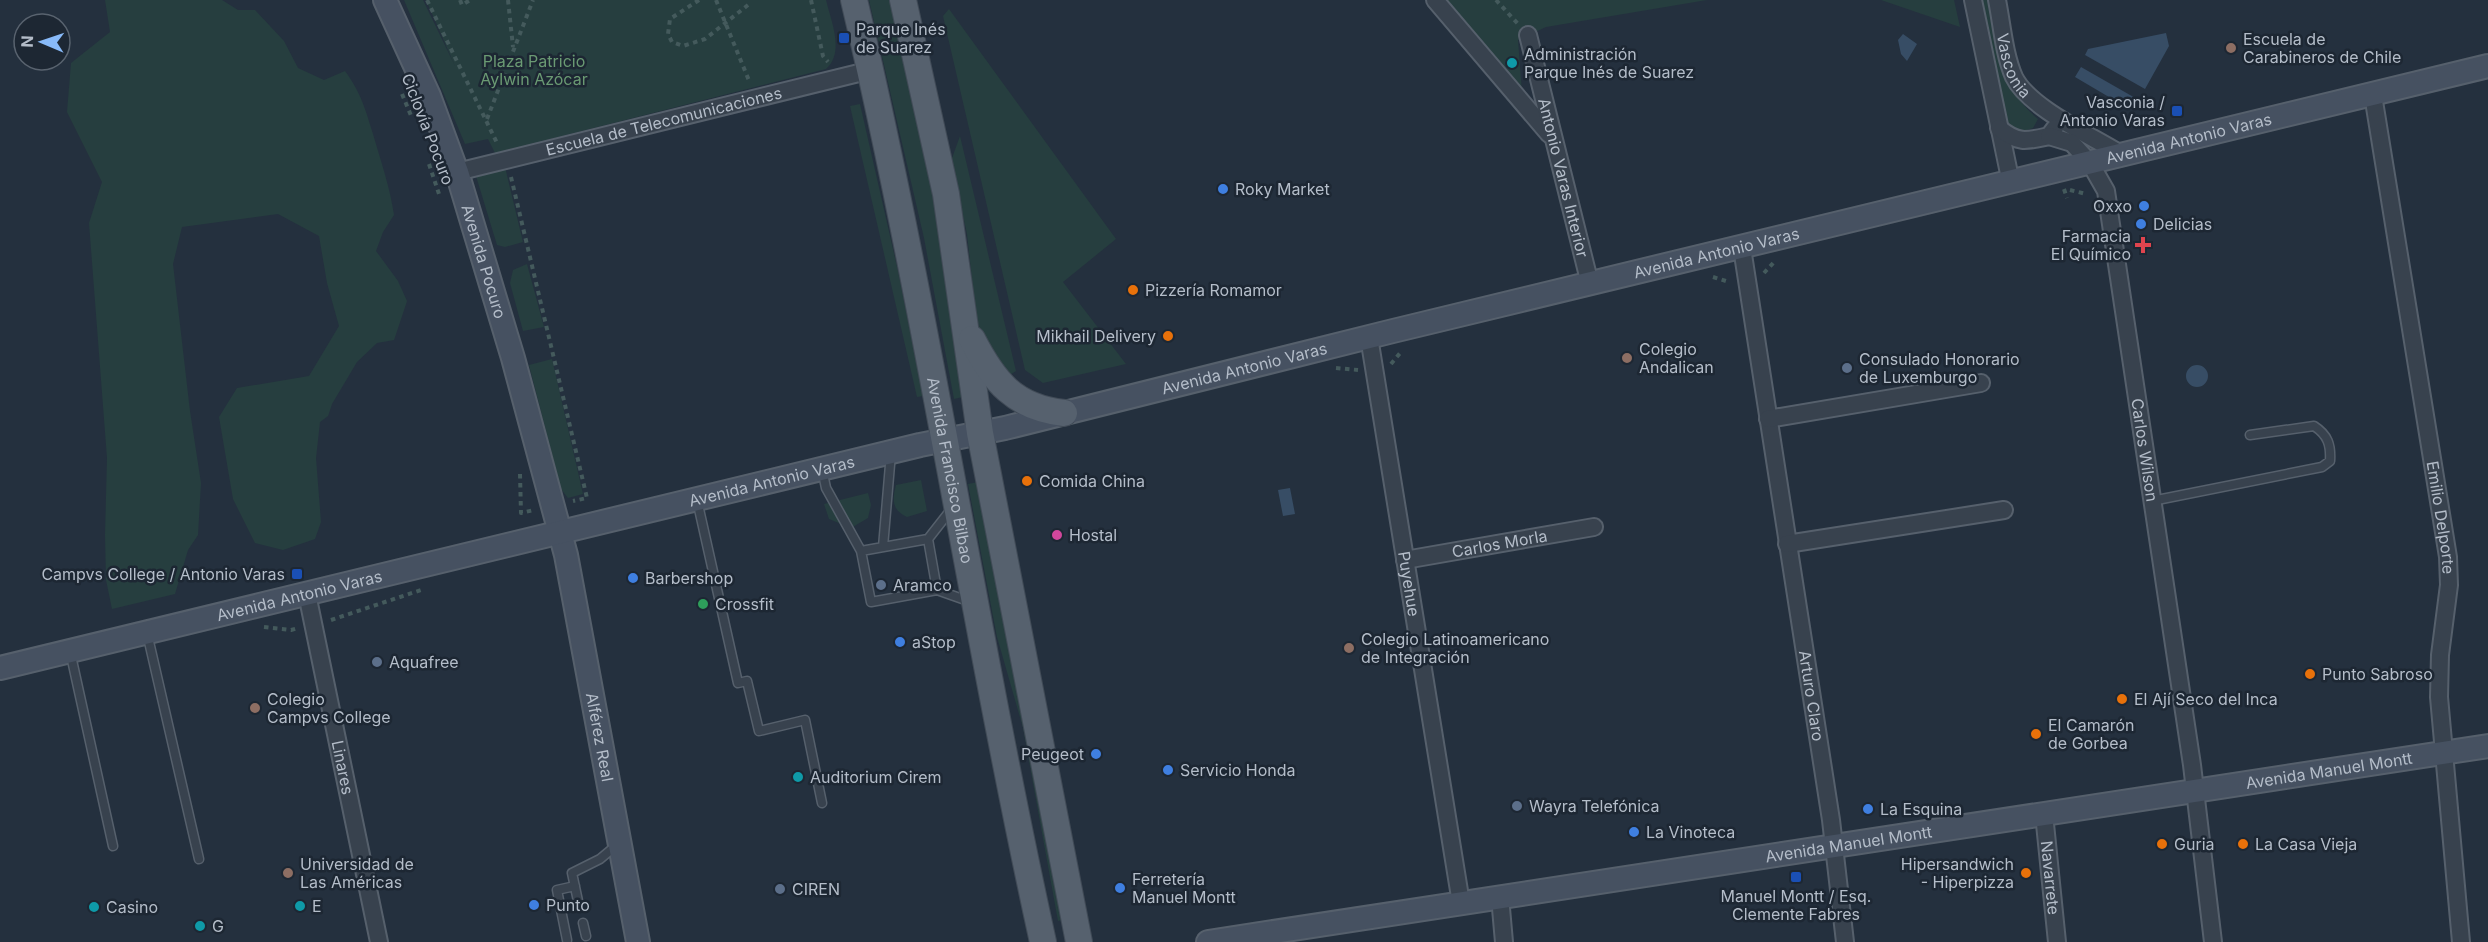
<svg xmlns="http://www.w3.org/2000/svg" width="2488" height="942" font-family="Inter,sans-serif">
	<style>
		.green { fill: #263e3f }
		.water { fill: #374d65 }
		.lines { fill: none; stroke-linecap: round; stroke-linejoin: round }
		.service-casing { stroke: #56606c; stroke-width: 11 }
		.minor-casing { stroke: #56606c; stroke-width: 20 }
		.secondary-casing { stroke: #56606c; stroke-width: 26 }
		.primary-casing { stroke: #414b57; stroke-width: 28 }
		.path { stroke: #445a5c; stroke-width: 4; stroke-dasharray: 4.5 4.5; stroke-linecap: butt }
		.service { stroke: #38424e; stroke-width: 8 }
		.minor { stroke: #38424e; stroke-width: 16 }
		.secondary { stroke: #465161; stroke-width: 22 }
		.primary { stroke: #56616e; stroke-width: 26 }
		.transit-dot { fill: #1a4fb4; stroke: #1d2733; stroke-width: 2 }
		.education-dot { fill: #8d6e63; stroke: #1d2733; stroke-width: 2 }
		.culture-dot { fill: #0f9aa8; stroke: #1d2733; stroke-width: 2 }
		.shop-dot { fill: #3f7fe0; stroke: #1d2733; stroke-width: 2 }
		.health-dot { fill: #e0444e; stroke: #1d2733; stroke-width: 2 }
		.food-dot { fill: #e8710a; stroke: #1d2733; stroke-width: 2 }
		.service-dot { fill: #5c6f8a; stroke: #1d2733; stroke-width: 2 }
		.hotel-dot { fill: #d1479c; stroke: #1d2733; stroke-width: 2 }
		.leisure-dot { fill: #2e9e5b; stroke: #1d2733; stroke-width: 2 }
		.labels { text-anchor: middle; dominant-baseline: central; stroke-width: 5; stroke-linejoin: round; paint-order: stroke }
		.poi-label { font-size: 16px; fill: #b4bdc9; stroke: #1d2733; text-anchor: start }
		.park-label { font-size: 16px; fill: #6a9a73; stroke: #1d2733 }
		.street-label { font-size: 16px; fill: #b4bdc9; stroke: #1d2733 }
	</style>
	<rect width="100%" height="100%" fill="#24303e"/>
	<path class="green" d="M105,0h117l16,10h17l29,31 14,27 26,12 21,-9c16,22 20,37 28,63 8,28 17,53 21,81l-11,17 -7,19 22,30 9,20 -13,39 -17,3 -20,19 -25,42 -4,12 -8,6 -4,36 5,64 -6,17 -32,11 -28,-7 -22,-44 -14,-82 18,-29 72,-12 30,-50 -12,-43 -8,-47 -41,-22 -96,13 -9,37 17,147 11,72 -3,52 -10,15 -13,44 -63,15 -6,-29 -1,-45 2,-77 -18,-235 13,-41 -35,-70 4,-49 39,-31z
		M404,0h19l32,66 -29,-66h400c5,21 19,52 0,69l-331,84 -7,-14 -23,5z
		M869,0h26l54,260 18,136 -13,3 -30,-161z
		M1443,0h264l-161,27 -28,13 4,53z
		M1881,0h73l6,27z
		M1980,0h7c9,44 14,89 51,119l-5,9 -15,5 -14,-7z
		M949,9l167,230 -53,43 63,82 -83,19 -18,-13 -82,-354z
		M860,104l38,167 25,125 -6,1 -67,-291z
		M960,136l56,235 -8,5 -28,-46 -4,-14 -9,-82 -16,-73z
		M505,167l18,75 -18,5 -8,-2 -21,-69 3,-5z
		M527,264l17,63 -21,4 -13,-48 3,-13z
		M552,359l31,135 -15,4 -7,-9 -32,-124z
		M921,480l6,31 -20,6c-15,-7 -15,-16 -11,-32z
		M978,482l84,438 -4,1 -35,-193 -26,-91 -29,-153z
		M868,493l3,12 -3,13 -17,10 -22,-9 -5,-15z"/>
	<path class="water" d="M2166,33l3,13 -24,43 -60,-34 3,-6z
		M1903,34l14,10 -10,17 -6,-7 -3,-14z
		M2081,67l56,32 -6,11 -56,-33z
		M2186 376a11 11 0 1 1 22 0a11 11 0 1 1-22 0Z
		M1290,488l5,26 -12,2 -5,-26z"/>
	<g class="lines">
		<defs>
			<path id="service" d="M822,469l4,19 35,63 10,51 66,-12 -9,-51 -67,12
				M697,500l41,183 9,-2 12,50 46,-11 17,83
				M2152,501l170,-34 8,-6c1,-16 -2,-26 -16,-35l-64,9
				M928,539l25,-32
				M883,547l8,-94
				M937,590l34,12
				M147,633l52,226
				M70,651l43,195
				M578,901l-6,-28 28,-14 18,-15
				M583,923l3,13
				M567,940l-10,-50 18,-4"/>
			<g id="minor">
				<path d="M1435,0l114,134"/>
				<path d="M1973,0l38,183"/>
				<path id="s1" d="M1997,0c5,25 7,54 17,77 15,31 78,59 108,78"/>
				<path id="s2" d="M1528,35l62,249"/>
				<path id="s3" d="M2373,95l75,462 1,28 -9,70 -1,42 22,245"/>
				<path d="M1999,128c19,16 28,13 50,8l6,-8"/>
				<path id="s4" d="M2049,136l23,7 18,20 16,28 86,574 21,177"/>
				<path id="s5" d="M457,172l414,-102"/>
				<path id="s6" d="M1742,248l89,572 14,122"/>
				<path id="s7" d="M1369,337l92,566"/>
				<path d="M1768,419l213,-36"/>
				<path d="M1787,544l217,-34"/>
				<path id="s8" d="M1405,560l189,-33"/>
				<path id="s9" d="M307,594l72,348"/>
				<path id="s10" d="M2044,814l13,128"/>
				<path d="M1500,897l4,45"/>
			</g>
			<g id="secondary">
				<path id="s11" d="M385,0l44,96 28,76 56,186 53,197 72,387"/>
				<path id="s12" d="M0,668l920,-223 85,-17 388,-97 1095,-265"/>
				<path id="s13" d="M1208,942l1280,-196"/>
			</g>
			<g id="primary">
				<path id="s14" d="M854,0c74,312 120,629 189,942"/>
				<path d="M903,0l43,194 34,239 99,509"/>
				<path d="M972,339c22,43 42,68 92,74"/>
			</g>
		</defs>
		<use href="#service" class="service-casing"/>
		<use href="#minor" class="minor-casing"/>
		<use href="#secondary" class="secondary-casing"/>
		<use href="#primary" class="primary-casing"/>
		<path class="path" d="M427,0l71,145
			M460,0l2,5 8,-5
			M508,0l5,47
			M699,0l-29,19 -2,15 4,8 11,4 22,-7 43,-34
			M716,0l34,83
			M811,0l12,56 5,6
			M1496,0l22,24
			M402,94l10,24
			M487,119l46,-119
			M429,164l11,33
			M511,177l76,321 -14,3
			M2064,189l3,9
			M2070,190l16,4
			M1764,273l11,-12
			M1713,277l16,5
			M1391,364l10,-12
			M1336,368l22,2
			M520,474l1,39 13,-3
			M331,620l93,-31
			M264,627l27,3 7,-2"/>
		<use href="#service" class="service"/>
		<use href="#minor" class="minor"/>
		<use href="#secondary" class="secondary"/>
		<use href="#primary" class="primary"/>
	</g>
	<g class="transit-dot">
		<rect x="838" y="32" width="12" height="12" rx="3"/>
		<rect x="2171" y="105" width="12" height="12" rx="3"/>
		<rect x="291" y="568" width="12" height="12" rx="3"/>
		<rect x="1790" y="871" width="12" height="12" rx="3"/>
	</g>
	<g class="education-dot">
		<circle cx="2231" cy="48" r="6"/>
		<circle cx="1627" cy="358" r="6"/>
		<circle cx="1349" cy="648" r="6"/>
		<circle cx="255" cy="708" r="6"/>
		<circle cx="288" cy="873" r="6"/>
	</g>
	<g class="culture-dot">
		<circle cx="1512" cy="63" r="6"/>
		<circle cx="798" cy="777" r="6"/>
		<circle cx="300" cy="906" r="6"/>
		<circle cx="94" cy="907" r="6"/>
		<circle cx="200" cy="926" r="6"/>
	</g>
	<g class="shop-dot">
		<circle cx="1223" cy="189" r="6"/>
		<circle cx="2144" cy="206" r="6"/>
		<circle cx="2141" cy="224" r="6"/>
		<circle cx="633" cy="578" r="6"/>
		<circle cx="900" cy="642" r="6"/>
		<circle cx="1096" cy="754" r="6"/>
		<circle cx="1168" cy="770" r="6"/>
		<circle cx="1868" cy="809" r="6"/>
		<circle cx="1634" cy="832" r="6"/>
		<circle cx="1120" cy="888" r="6"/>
		<circle cx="534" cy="905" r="6"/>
	</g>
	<path class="health-dot" d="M2140 236h6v6h6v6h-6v6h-6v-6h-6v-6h6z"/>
	<g class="food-dot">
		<circle cx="1133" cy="290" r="6"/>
		<circle cx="1168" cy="336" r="6"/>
		<circle cx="1027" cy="481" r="6"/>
		<circle cx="2310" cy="674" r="6"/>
		<circle cx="2122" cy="699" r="6"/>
		<circle cx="2036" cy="734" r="6"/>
		<circle cx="2162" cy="844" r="6"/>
		<circle cx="2243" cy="844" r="6"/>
		<circle cx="2026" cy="873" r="6"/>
	</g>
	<g class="service-dot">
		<circle cx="1847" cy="368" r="6"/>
		<circle cx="881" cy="585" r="6"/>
		<circle cx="377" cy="662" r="6"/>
		<circle cx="1517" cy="806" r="6"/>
		<circle cx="780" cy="889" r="6"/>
	</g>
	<circle class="hotel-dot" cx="1057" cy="535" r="6"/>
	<circle class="leisure-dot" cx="703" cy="604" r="6"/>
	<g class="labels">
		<g class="poi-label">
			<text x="856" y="29">Parque Inés<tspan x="856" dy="18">de Suarez</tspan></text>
			<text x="2243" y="39">Escuela de<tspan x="2243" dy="18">Carabineros de Chile</tspan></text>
			<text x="1524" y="54">Administración<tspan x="1524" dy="18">Parque Inés de Suarez</tspan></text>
			<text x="2165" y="102" text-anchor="end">Vasconia /<tspan x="2165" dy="18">Antonio Varas</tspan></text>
			<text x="1235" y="189">Roky Market</text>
			<text x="2132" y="206" text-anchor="end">Oxxo</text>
			<text x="2153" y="224">Delicias</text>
			<text x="2131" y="236" text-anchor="end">Farmacia<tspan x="2131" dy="18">El Químico</tspan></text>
			<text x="1145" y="290">Pizzería Romamor</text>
			<text x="1156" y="336" text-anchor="end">Mikhail Delivery</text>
			<text x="1639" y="349">Colegio<tspan x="1639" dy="18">Andalican</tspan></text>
			<text x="1859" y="359">Consulado Honorario<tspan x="1859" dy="18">de Luxemburgo</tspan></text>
			<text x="1039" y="481">Comida China</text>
			<text x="1069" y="535">Hostal</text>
			<text x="285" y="574" text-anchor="end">Campvs College / Antonio Varas</text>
			<text x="645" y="578">Barbershop</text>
			<text x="893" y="585">Aramco</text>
			<text x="715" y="604">Crossfit</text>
			<text x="1361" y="639">Colegio Latinoamericano<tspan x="1361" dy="18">de Integración</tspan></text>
			<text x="912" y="642">aStop</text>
			<text x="389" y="662">Aquafree</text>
			<text x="2322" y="674">Punto Sabroso</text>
			<text x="267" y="699">Colegio<tspan x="267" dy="18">Campvs College</tspan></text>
			<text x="2134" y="699">El Ají Seco del Inca</text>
			<text x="2048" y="725">El Camarón<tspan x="2048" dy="18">de Gorbea</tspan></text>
			<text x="1084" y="754" text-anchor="end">Peugeot</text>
			<text x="1180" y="770">Servicio Honda</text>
			<text x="810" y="777">Auditorium Cirem</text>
			<text x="1529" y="806">Wayra Telefónica</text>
			<text x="1880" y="809">La Esquina</text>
			<text x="1646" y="832">La Vinoteca</text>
			<text x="2174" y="844">Guria</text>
			<text x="2255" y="844">La Casa Vieja</text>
			<text x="300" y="864">Universidad de<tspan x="300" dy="18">Las Américas</tspan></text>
			<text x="2014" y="864" text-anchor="end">Hipersandwich<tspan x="2014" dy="18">- Hiperpizza</tspan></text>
			<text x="1132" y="879">Ferretería<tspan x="1132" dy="18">Manuel Montt</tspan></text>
			<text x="792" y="889">CIREN</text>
			<text x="1796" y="896" text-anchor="middle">Manuel Montt / Esq.<tspan x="1796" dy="18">Clemente Fabres</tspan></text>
			<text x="546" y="905">Punto</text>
			<text x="312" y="906">E</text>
			<text x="106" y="907">Casino</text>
			<text x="212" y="926">G</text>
		</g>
		<g class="park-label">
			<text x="534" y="61">Plaza Patricio<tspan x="534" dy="18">Aylwin Azócar</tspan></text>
		</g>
		<g class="street-label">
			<text stroke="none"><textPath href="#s1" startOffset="68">Vasconia</textPath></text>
			<text stroke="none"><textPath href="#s5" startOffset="213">Escuela de Telecomunicaciones</textPath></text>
			<text transform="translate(428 129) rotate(69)">Ciclovía Pocuro</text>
			<text stroke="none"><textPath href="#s12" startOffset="2252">Avenida Antonio Varas</textPath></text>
			<text stroke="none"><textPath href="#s2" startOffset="147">Antonio Varas Interior</textPath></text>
			<text stroke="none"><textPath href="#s12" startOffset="1766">Avenida Antonio Varas</textPath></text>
			<text stroke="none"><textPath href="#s11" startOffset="280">Avenida Pocuro</textPath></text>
			<text stroke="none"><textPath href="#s12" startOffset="1280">Avenida Antonio Varas</textPath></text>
			<text stroke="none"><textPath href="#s4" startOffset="345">Carlos Wilson</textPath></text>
			<text stroke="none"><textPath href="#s14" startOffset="480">Avenida Francisco Bilbao</textPath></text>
			<text stroke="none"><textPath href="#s12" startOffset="794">Avenida Antonio Varas</textPath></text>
			<text stroke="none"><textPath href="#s3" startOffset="428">Emilio Delporte</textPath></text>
			<text stroke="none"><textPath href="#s8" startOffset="96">Carlos Morla</textPath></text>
			<text stroke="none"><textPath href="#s7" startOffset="250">Puyehue</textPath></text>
			<text stroke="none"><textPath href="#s12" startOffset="308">Avenida Antonio Varas</textPath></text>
			<text stroke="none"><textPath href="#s6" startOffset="453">Arturo Claro</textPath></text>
			<text stroke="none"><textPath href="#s11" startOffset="770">Alférez Real</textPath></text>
			<text stroke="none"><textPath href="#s9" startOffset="177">Linares</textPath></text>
			<text stroke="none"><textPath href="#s13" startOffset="1134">Avenida Manuel Montt</textPath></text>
			<text stroke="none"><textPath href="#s13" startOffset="648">Avenida Manuel Montt</textPath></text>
			<text stroke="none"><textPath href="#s10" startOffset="64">Navarrete</textPath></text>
		</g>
	</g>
	<g transform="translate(42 42) rotate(272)"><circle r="28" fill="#1d2733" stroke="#59636f" stroke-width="1.5"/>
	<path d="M0-4.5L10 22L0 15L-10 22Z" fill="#88baf9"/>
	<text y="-9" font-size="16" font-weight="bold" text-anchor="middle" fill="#b4bdc9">N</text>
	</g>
</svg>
